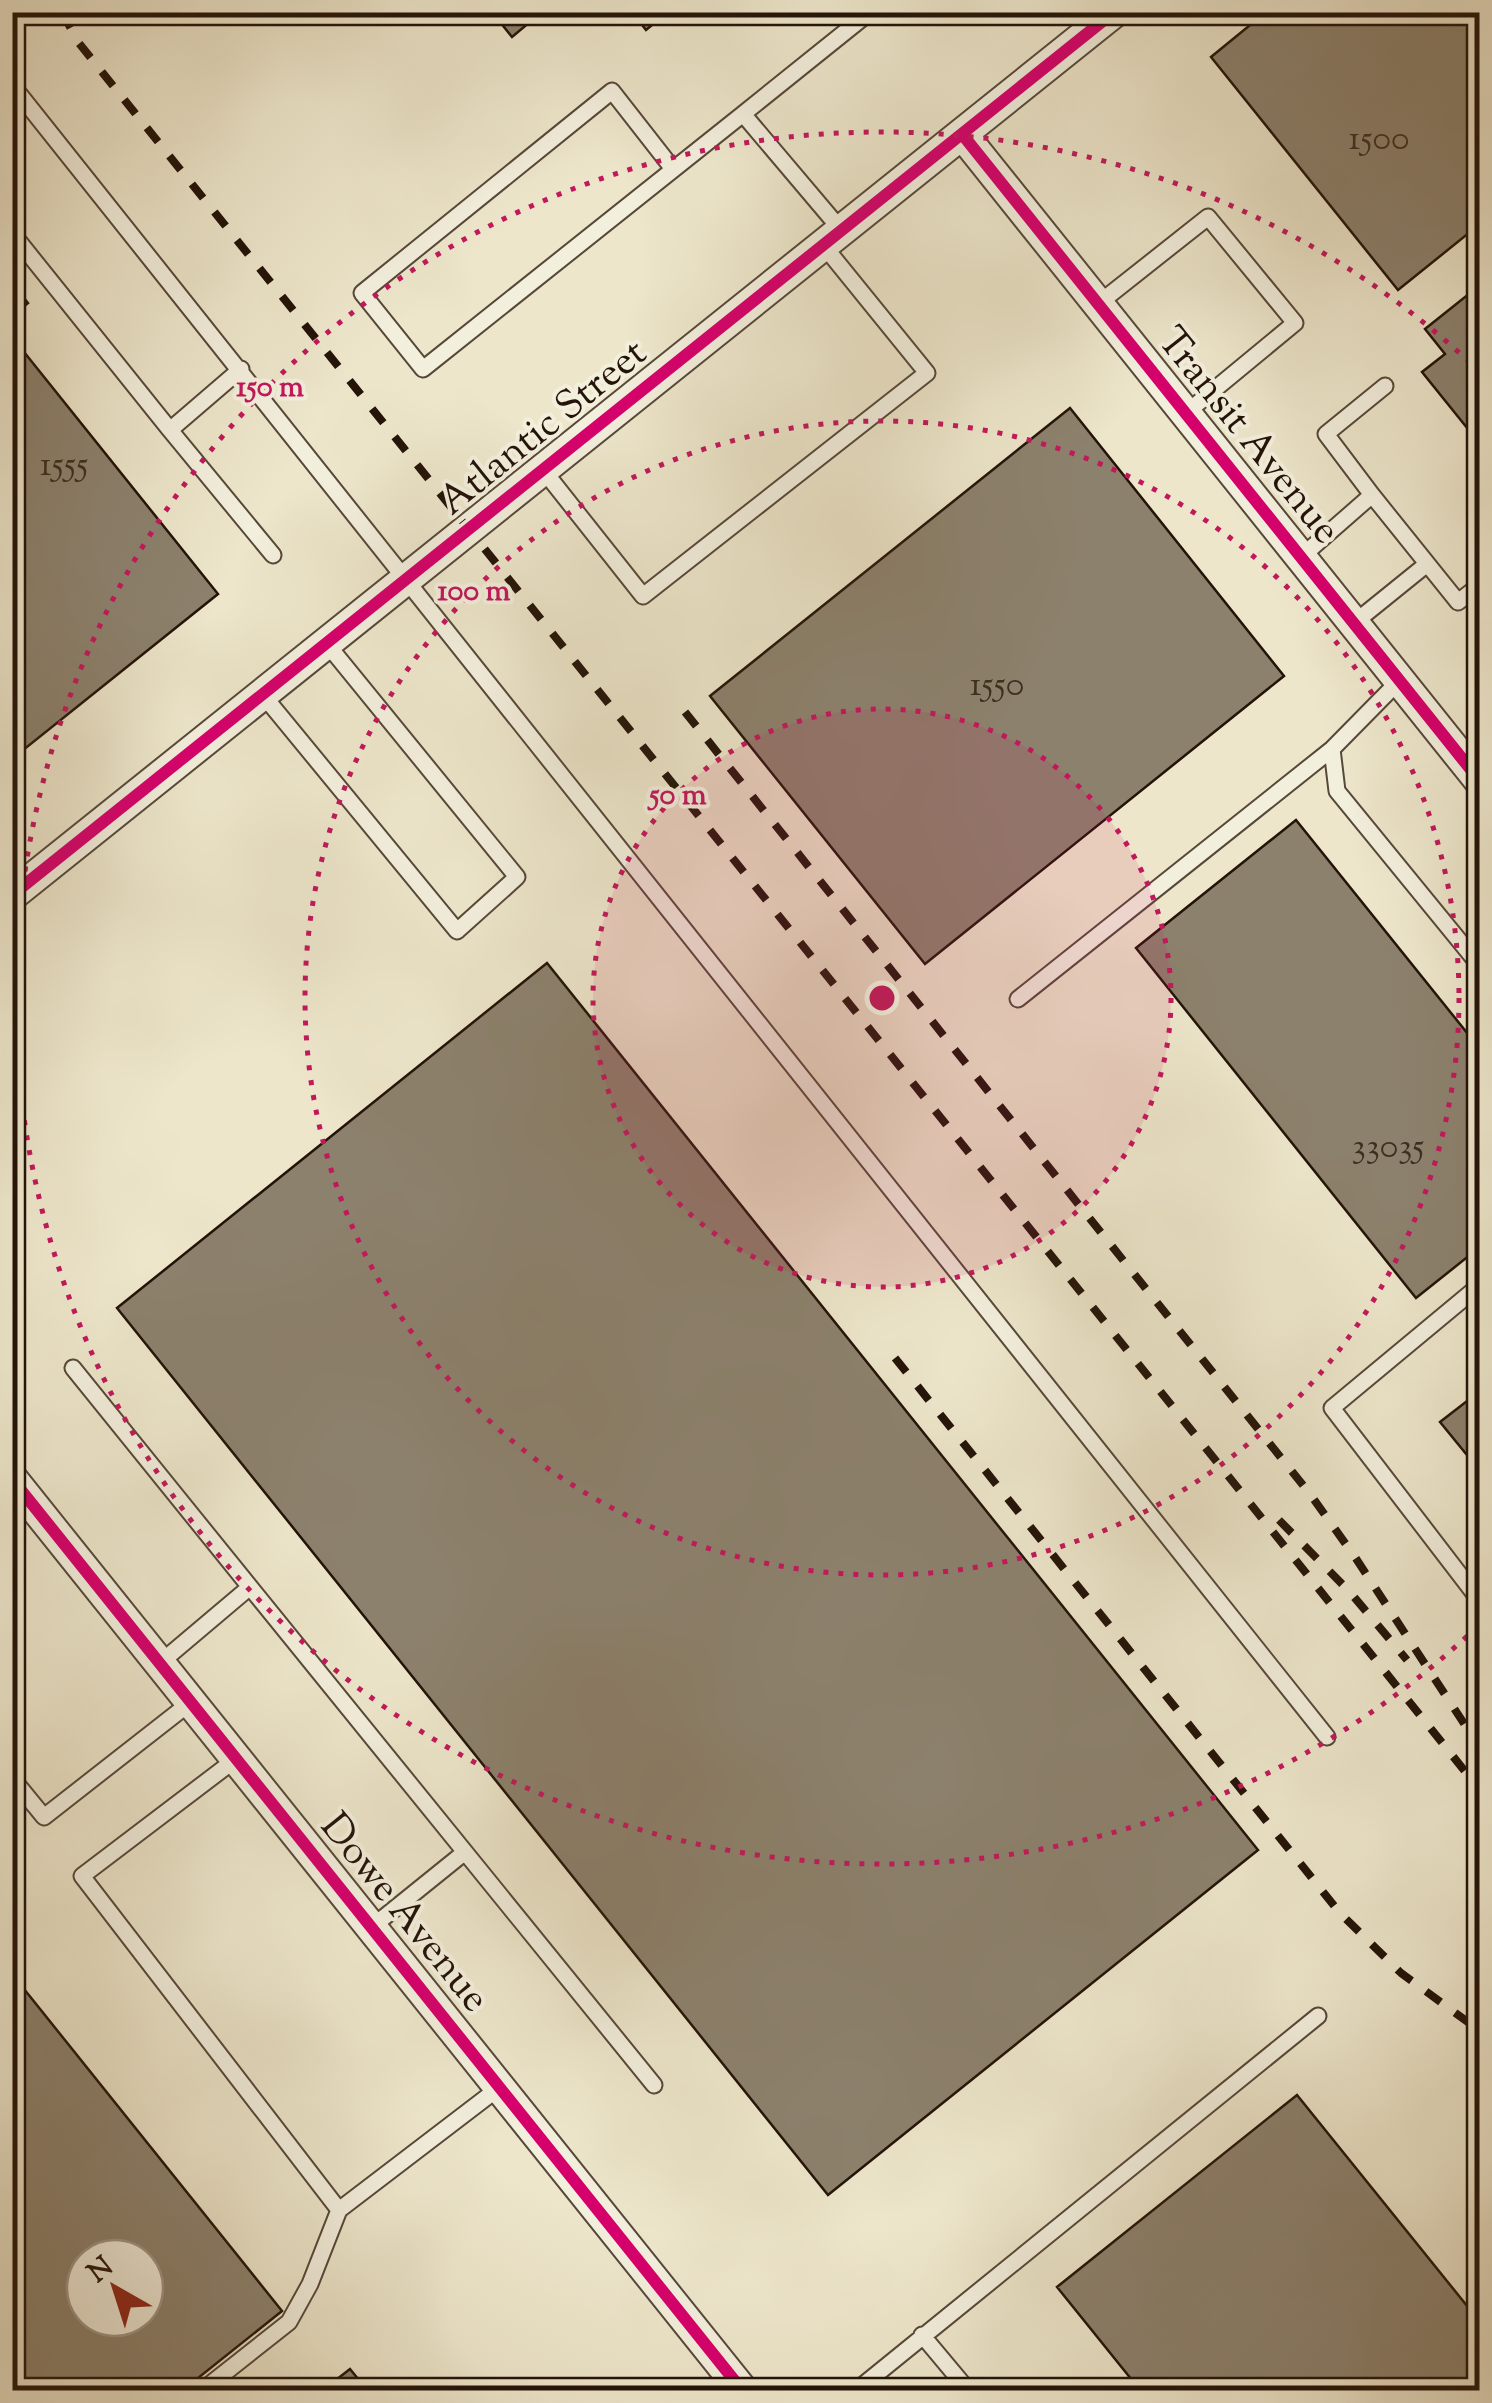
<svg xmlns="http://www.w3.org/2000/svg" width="1492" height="2403" font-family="'Sorts Mill Goudy',serif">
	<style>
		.building { fill: #8c816d; stroke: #231308; stroke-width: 2.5; fill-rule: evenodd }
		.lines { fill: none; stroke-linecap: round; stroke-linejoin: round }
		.lane-casing { stroke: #564839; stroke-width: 19 }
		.street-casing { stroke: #564839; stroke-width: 34 }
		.lane { stroke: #f3efdd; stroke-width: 15 }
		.street { stroke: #f3efdd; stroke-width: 30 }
		.rail { stroke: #231308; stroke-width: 8; stroke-dasharray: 18 18; stroke-linecap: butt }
		.cycleway-casing { stroke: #f3efdd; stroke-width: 19 }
		.cycleway { stroke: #d6006c; stroke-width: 12 }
		.ring { fill: none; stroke: #c2185b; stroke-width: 5; stroke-dasharray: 5 10 }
		.labels { text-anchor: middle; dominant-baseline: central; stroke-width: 8; stroke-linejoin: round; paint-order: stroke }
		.number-label { font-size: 35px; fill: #3d2e21 }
		.street-label { font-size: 40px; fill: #231308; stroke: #f3efdd }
		.centre { fill: #c2185b; stroke: #f3efdd; stroke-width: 5 }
		.ring-label { font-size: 30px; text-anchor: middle; font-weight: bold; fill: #c2185b; stroke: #f3efdd; stroke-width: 8; stroke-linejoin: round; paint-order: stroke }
	</style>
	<rect width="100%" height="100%" fill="#ede6cb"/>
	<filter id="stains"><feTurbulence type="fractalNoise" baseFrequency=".002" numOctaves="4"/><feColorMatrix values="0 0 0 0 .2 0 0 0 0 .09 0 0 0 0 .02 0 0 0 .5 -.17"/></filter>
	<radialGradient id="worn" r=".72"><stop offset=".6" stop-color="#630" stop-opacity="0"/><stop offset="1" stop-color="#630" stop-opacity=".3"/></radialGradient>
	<path class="building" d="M492,12h50l-30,25z
		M632,12h36l-22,18z
		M1266,12h214v212l-82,66 -187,-233z
		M12,283l16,20 -16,13z
		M1480,285v159l-58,-72 23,-18 -20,-25z
		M12,337l206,257 -206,165z
		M1070,408l214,268 -359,288 -215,-268z
		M1296,820l184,229v198l-64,51 -280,-350z
		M547,963l711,887 -430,345 -711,-887z
		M1480,1391v80l-40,-49z
		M12,1974l270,337 -99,79h-171zM85,2258h60v60h-60z
		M1297,2095l183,227v68h-340l-83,-103z
		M350,2369l17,21h-44z"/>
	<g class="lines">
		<defs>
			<path id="lane" d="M12,85l1315,1652
				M673,169l-61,-78 -250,202 61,76 320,-255
				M842,231l-99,-117 127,-102
				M12,233l158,197 71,-61
				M1098,304l110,-87 87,106 -109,90
				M170,430l103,125
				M544,471l99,125 284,-223 -103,-127
				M1372,495l86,107 22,-17
				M1301,557l71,-62 -46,-61 59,-48
				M1354,623l73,-59
				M263,695l194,236 60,-54 -190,-233
				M1332,749l5,42 143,175
				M1018,999l314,-250 68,-69
				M1480,1285l-148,123 148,193
				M73,1368l177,219
				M160,1663l90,-76 404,498
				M236,1759l-154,117 257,334 161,-123
				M12,1778l32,39 147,-115
				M372,1927l93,-75
				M922,2335l46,55
				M203,2390l86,-68 21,-38 29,-74
				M857,2390l461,-374"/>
			<path id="street" d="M962,134l518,647
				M12,895l1102,-883
				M12,1479l730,911"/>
		</defs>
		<use href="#lane" class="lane-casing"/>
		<use href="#street" class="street-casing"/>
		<use href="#lane" class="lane"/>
		<use href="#street" class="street"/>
		<path class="rail" d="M62,12l16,30 1402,1748
			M685,712l625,782 45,63 125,191
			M895,1358l445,555 61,60 79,58
			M1279,1520l70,71 58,69"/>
		<defs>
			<path id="cycleway" d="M962,134l518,647
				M12,895l1102,-883
				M12,1479l730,911"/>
		</defs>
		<use href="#cycleway" class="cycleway-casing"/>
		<use href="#cycleway" class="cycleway"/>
	</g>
	<circle cx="882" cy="998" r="289" fill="#c2185b" fill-opacity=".12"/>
	<g class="ring">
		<circle cx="882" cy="998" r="289"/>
		<circle cx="882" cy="998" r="577"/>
		<path d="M1478 1626A866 866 0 1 1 1478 370"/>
	</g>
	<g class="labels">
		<g class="number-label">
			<text x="1379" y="140">1500</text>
			<text x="64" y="466">1555</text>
			<text x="997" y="686">1550</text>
			<text x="1388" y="1148">33035</text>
		</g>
		<g class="street-label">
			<text transform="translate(544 429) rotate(-39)">Atlantic Street</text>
			<text transform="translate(1247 437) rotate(51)">Transit Avenue</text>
			<text transform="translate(403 1914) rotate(51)">Dowe Avenue</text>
		</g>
	</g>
	<circle cx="882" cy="998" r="15" class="centre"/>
	<g class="ring-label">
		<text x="270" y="396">150 m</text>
		<text x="474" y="600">100 m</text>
		<text x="678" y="804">50 m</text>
	</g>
	<rect width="1492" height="2403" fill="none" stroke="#ede6cb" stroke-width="50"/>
	<rect x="15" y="15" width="1462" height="2373" fill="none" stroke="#231308" stroke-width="5"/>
	<rect x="25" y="25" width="1442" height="2353" fill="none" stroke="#231308" stroke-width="2.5"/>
	<g transform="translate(115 2288) rotate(321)"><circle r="48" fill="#f3efdd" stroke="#a09788" stroke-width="2.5"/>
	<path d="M0-8L18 38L0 25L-18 38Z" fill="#8f2418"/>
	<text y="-15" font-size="28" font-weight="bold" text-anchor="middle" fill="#231308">N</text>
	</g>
	<rect width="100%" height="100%" filter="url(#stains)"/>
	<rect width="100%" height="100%" fill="url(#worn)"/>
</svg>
